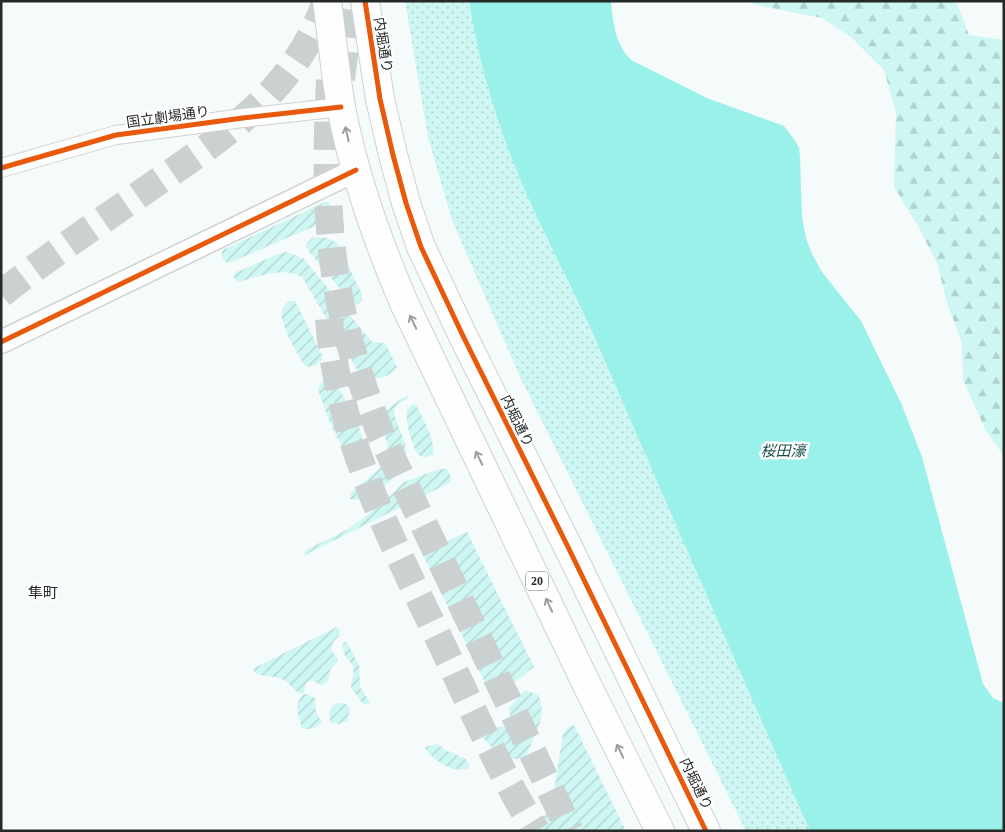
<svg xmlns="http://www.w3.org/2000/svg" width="1005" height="832" font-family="'Times New Roman','Noto Sans JP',serif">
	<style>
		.grass { fill: url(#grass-dots) }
		.forest { fill: url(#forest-firs) }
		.garden { fill: url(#garden-furrows) }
		.water { fill: #9af1ea }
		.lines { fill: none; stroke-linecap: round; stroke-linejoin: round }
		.motorway-tunnel { stroke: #cbd0d0; stroke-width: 28; stroke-dasharray: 28 14; stroke-linecap: butt }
		.minor-casing { stroke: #ced2d2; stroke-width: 20 }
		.tertiary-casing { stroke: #ced2d2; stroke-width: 25 }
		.trunk-casing { stroke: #ced2d2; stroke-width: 30 }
		.minor { stroke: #fefefe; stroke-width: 18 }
		.tertiary { stroke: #fefefe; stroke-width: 22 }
		.trunk { stroke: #fefefe; stroke-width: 28 }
		.cycleway-casing { stroke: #fff; stroke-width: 8 }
		.cycleway { stroke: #e8590c; stroke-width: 5 }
		.oneway { stroke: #9c9e9e }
		.labels { text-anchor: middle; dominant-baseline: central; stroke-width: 5; stroke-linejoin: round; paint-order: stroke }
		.shield { fill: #fff; stroke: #666968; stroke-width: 1 }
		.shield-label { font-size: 12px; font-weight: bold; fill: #252928 }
		.street-label { font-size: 14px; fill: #252928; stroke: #fff }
		.water-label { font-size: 15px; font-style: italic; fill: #1a504c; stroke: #fff }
		.neighbourhood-label { font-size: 15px; fill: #252928; stroke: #fff }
	</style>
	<defs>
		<pattern id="grass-dots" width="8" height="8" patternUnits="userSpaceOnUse" patternTransform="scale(1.25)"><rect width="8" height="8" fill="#cef6f2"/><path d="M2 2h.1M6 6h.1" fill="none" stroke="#b1d3d0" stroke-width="1.8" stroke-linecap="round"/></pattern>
		<pattern id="forest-firs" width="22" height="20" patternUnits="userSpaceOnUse" patternTransform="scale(1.25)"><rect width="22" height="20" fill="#cef6f2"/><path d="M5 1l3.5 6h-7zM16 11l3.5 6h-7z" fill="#b1d3d0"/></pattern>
		<pattern id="garden-furrows" width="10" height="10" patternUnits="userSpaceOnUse" patternTransform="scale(1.25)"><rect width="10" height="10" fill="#cef6f2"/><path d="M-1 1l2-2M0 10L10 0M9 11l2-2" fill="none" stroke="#b1d3d0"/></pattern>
	</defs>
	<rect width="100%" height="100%" fill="#f5fafa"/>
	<path class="grass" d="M405,1h64c8,45 18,89 34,131 26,76 65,146 97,219 70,160 140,320 210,480h-64l-225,-452 -69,-159 -24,-83z"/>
	<path class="forest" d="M749,1h207l13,34 35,5v416l-18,-25 -23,-51 -1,-37 -16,-43 -8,-35 -20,-39 -24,-39 2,-75 -12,-42 -32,-32 -30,-20 -65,-13z"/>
	<path class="garden" d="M325,202h4l5,11v4l-5,3 -100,43c-7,-3 -9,-7 -6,-13z
		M319,237l8,1 10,5 25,51v6l-5,5 -5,-2 -46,-55 1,-5 5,-5z
		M287,252l17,7 68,83 13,1 12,24c-11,13 -26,16 -39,4l-56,-94c-19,-11 -44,0 -64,5l-4,-4v-5l47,-20z
		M289,301h6l27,54v5c-6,5 -11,9 -18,5 -6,-12 -26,-42 -22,-55 1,-4 4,-7 7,-9z
		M330,378l4,2c10,20 31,48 29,71l-8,6c-16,-3 -32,-53 -37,-68l5,-9z
		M407,396l3,1 -12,7 -4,5c0,16 13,29 12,45 -2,19 -35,51 -56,45v-3l2,-4c12,-11 30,-22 35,-37 2,-7 0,-13 -2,-19 -8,-23 4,-29 22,-40z
		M413,404l3,1c6,12 20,36 17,49 -5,3 -10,5 -15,0 -6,-7 -13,-35 -11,-44z
		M440,469h7l3,5 1,8 -148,74 3,-6 40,-20 20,-14 17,-13 21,-21z
		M467,532l67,135 -41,32 -71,-146z
		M337,627l3,3 -1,6 -6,6 -2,7 7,11c-1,3 -4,5 -6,7 -6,7 2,14 -11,18l-10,-5 -5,3 -2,9 -3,2c-8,-4 -12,-12 -19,-15 -9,-4 -20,-1 -28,-7v-4z
		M346,641l13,24 1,22 10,15 -1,3 -6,-1 -12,-16c0,-7 4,-14 2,-21 -4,-10 -11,-9 -10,-23z
		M525,690l13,5c11,22 -5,40 -11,60 -4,2 -7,4 -12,4 -13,0 -30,-16 -35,-27l32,-8 -3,-16z
		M307,694l8,4 1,15 6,9c-5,7 -13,8 -20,6 -3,-15 -9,-19 0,-33z
		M338,703c6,0 10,1 12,6l-3,12 -8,3 -8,-2c-4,-6 -1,-17 7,-19z
		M574,725l52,106h-90l10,-18 9,-28 8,-51 6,-8z
		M438,744c4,4 9,7 14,9 8,4 17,4 17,15 -17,6 -36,-8 -45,-21z"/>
	<path class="water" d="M469,1h142c2,23 4,42 20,59l76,38 77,28 10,13 5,9 1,9 2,60 4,21 6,16 10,18 39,49 40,82 21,54 61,227 10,14 11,5v128h-194c-73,-166 -145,-331 -217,-497 -19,-42 -41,-84 -60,-126 -30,-65 -53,-136 -64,-207z"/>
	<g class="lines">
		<path class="motorway-tunnel" d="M341,79l10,-78
			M330,80c-4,78 -5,159 13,235 9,42 23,81 38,120l189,396
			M1,294c49,-39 101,-73 152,-109 74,-51 142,-94 173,-184
			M329,319c9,121 63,222 115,330 29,61 56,124 92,182"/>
		<defs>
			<path id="minor" d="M1,168l115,-33 127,-17 98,-11"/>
			<path id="tertiary" d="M1,342l355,-172"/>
			<path id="trunk" d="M327,1c5,35 8,71 14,106 13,68 36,133 63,196l182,380 74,148
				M365,1l15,98 13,56 13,48 15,44 43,91 104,209 138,284"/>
		</defs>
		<use href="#minor" class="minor-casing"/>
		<use href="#tertiary" class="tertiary-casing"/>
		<use href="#trunk" class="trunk-casing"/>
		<use href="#minor" class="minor"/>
		<use href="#tertiary" class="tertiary"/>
		<use href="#trunk" class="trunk"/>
		<defs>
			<path id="cycleway" d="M365,1l15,98 13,56 13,48 15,44 43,91 104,209 138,284
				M1,168l115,-33 127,-17 98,-11
				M1,342l355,-172"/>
		</defs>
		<use href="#cycleway" class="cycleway-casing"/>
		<use href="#cycleway" class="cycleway"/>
	</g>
	<defs><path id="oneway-shaft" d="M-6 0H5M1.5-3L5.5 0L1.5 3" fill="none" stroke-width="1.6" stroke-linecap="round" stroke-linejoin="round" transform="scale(1.25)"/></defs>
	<g class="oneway">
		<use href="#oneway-shaft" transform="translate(347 134) rotate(-103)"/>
		<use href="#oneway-shaft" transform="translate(413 322) rotate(-116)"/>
		<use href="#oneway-shaft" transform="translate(479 458) rotate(-116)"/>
		<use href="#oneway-shaft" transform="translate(549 605) rotate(-115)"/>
		<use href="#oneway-shaft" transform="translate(620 751) rotate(-116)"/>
	</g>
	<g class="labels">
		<rect class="shield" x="526" y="571.5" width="22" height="19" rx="4"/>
		<g class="shield-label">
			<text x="537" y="581">20</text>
		</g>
		<g class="street-label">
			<text transform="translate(383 45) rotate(81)">内堀通り</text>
			<text transform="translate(168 117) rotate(-8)">国立劇場通り</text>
			<text transform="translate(517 421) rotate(64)">内堀通り</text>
			<text transform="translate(696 784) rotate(64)">内堀通り</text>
		</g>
		<g class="water-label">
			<text x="783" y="451">桜田濠</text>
		</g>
		<g class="neighbourhood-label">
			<text x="43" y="593">隼町</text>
		</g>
	</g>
	<rect width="1005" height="832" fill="none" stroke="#252928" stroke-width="5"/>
</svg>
